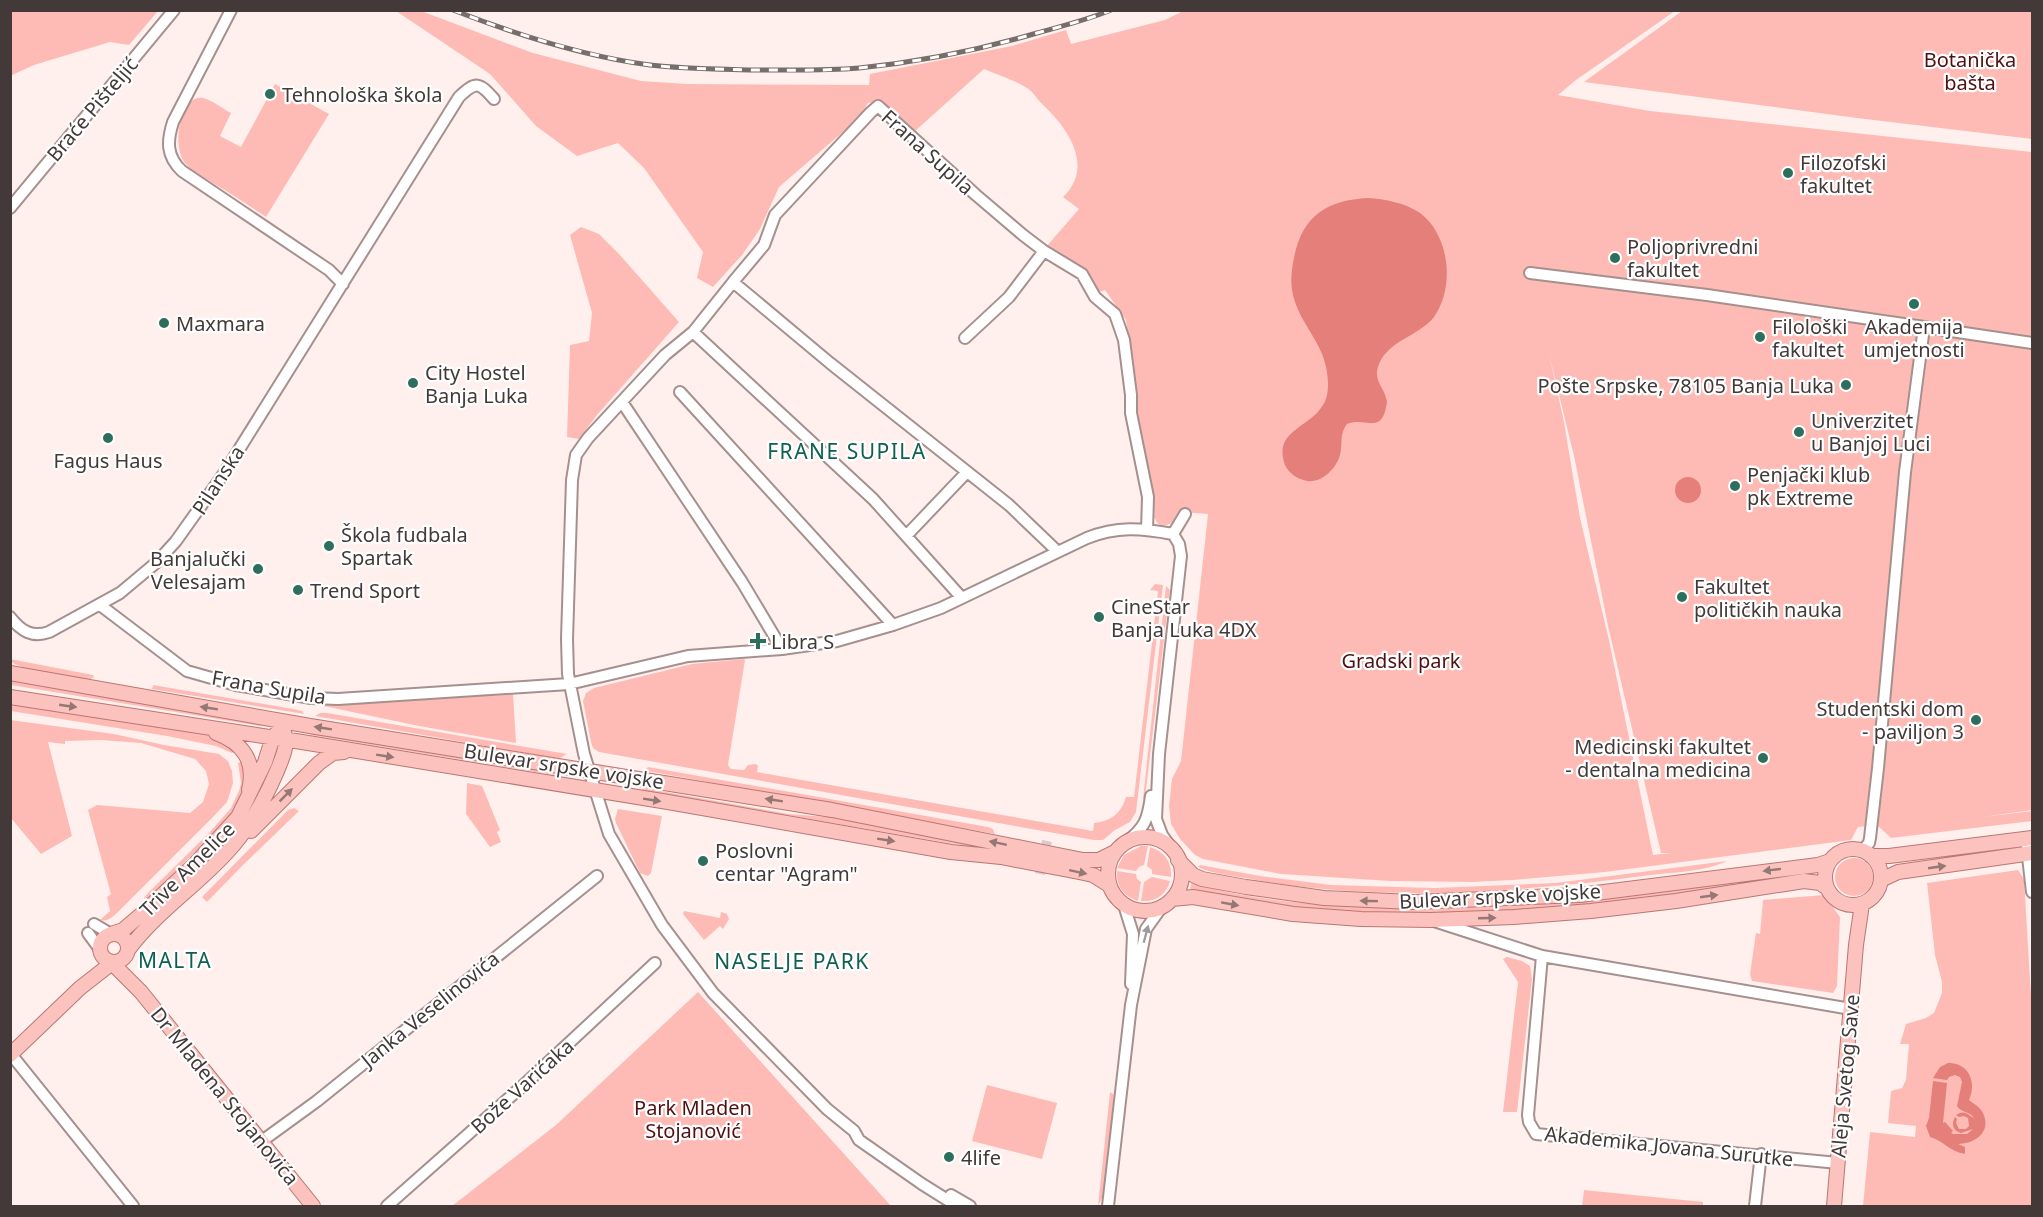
<svg xmlns="http://www.w3.org/2000/svg" width="2043" height="1217" font-family="'Noto Sans',sans-serif">
	<style>
		.green { fill: #febbb6; fill-rule: evenodd }
		.water { fill: #e57f7a }
		.lines { fill: none; stroke-linecap: round; stroke-linejoin: round }
		.minor-tunnel { stroke: #d9cbca; stroke-width: 10; stroke-dasharray: 10 5; stroke-linecap: butt }
		.minor-casing { stroke: #a6908e; stroke-width: 14 }
		.major-casing { stroke: #b97773; stroke-width: 16 }
		.minor { stroke: #fff; stroke-width: 10 }
		.major { stroke: #fbc2be; stroke-width: 14 }
		.rail-casing { stroke: #776d6b; stroke-width: 5 }
		.rail { stroke: #fff; stroke-width: 3; stroke-dasharray: 9; stroke-linecap: butt }
		.oneway { fill: #957774 }
		.oneway2 { fill: #a09c9c }
		.poi-dot { fill: #2d6e5d; stroke: #fff; stroke-width: 2 }
		.labels { text-anchor: middle; dominant-baseline: central; stroke-width: 4.5; stroke-linejoin: round; paint-order: stroke }
		.park-label { font-size: 20px; fill: #501012; stroke: #fff }
		.poi-label { font-size: 20px; fill: #423938; stroke: #fff; text-anchor: start }
		.street-label { font-size: 20px; fill: #423938; stroke: #fff }
		.neighbourhood-label { font-size: 21px; letter-spacing: 1.5px; fill: #0d614f; stroke: #fff }
	</style>
	<rect width="100%" height="100%" fill="#fff0ee"/>
	<path class="green" d="M10,11l1,-1 147,1 -29,34 -19,-3 -76,23 -22,10z
		M396,11h25l112,42 108,28 47,3 181,1 1,-11 142,-28 54,-16 5,14 94,-24 18,-9h492l-99,69 -18,15 92,16 382,41v658l-49,7 49,-6v10l-141,17 -14,-13 -19,2 -7,13 -246,32 -92,8 -41,2 -82,-1 -109,-7 -78,-15 -8,-4 -15,-16 -9,-15 -2,-18 3,-27 9,-18 27,-247 -28,-2c-5,9 -10,16 -22,12l-5,-9v-23l-13,-55 -14,-117 -21,-30 -8,3 -51,-46 33,-38 -16,-12c33,-32 3,-71 -23,-95 -4,-5 -8,-11 -13,-14 -12,-8 -29,-13 -43,-19l-70,63 -32,-31 -14,2 -10,16 -79,68 -19,42 -18,26 -29,32 -16,-9 6,-26 -59,-84 -26,-25 -41,13 -41,-30 -46,-52zM1549,354l25,102 34,170 53,227h10l-18,2 -44,-215 -29,-122 -16,-96z
		M1682,11h350v128l-175,-21 -273,-36z
		M275,84l54,30 -63,103c-18,-12 -36,-24 -55,-35 -8,-6 -20,-11 -26,-19 -14,-17 -5,-69 18,-65 9,2 20,11 28,15l-11,23 21,11z
		M581,227l18,7 20,20 60,68 -82,93 -18,24 -12,-2 3,-92 19,-4 3,-28 -22,-78z
		M1155,584l8,1 -27,227 -6,10 -15,8 -12,10h-9l-495,-88 -6,-4 -2,-6 -8,-41 3,-8 8,-5 98,-24 52,-5 1,1 -17,105 3,4 13,1 4,-5 8,-1 2,2 -1,6 336,59 1,-8c18,-2 27,-10 32,-26h8l24,-206 -8,-1z
		M1166,586l4,4 -1,7 -24,201 -2,1z
		M10,659l83,16 1,2 -7,4c-25,-6 -54,-7 -76,-19z
		M11,679l253,45 -4,2 -249,-41z
		M153,685l140,24 9,2 2,3 -152,-25z
		M513,694l3,49 -97,-17 -100,-21 1,-2z
		M10,703l190,29 15,4 21,15 -4,2 -16,-7 -49,-10 -156,-25z
		M320,713h7l240,41 -7,4 -11,-1 -234,-41z
		M10,720l104,14 50,11 55,9 9,7 4,10 1,12 -6,19 -15,16 -94,94c-5,5 -11,10 -18,8l10,-9 -3,-14 4,-3 -23,-84 9,-5 93,8 13,-11 6,-18 -3,-13 -11,-12 -54,-16 -40,-3 -36,1v3l-17,-2 24,94 -31,18 -30,-36z
		M311,732l243,41v2l-243,-40z
		M242,761l2,7v23l-12,24 -88,88v-5l4,-5 62,-61 21,-24 8,-17 2,-8 -3,-20z
		M648,767l340,60 5,2 2,5 -331,-60 -17,-3 -1,-2z
		M467,783l15,3 18,44 -3,2 4,10 -11,5 -24,-33z
		M643,788l146,26 51,4 144,28 -1,2 -17,-2 -324,-56z
		M294,808l5,3 -56,54 -36,37 -5,-5 86,-87z
		M618,809l44,7 -11,57 -3,3 -8,-3 -24,-50 -1,-4z
		M1141,846h7l-4,19 -5,2 -3,4 -19,-3 7,-13z
		M1150,847c15,5 22,15 21,30l-19,-3v-4l-5,-4z
		M1835 877a19 19 0 1 1 38 0a19 19 0 1 1-38 0Z
		M1727,861c-24,11 -51,11 -76,14 -130,17 -266,28 -395,5 -18,-4 -42,-5 -58,-13l2,-2 60,11 71,9 103,3 122,-5z
		M2018,870l6,9 8,133v194h-169l7,-74 45,5 1,-11 -28,-3 3,-32 11,-3 4,-8 3,-36h-9l6,-20 20,-6 8,-5 8,-20v-11l-7,-27 -8,-72z
		M1117,871l19,3 1,5 4,3 -3,19c-15,-5 -22,-15 -21,-30z
		M1818,872l-76,14 -128,16 -75,7 -84,4 -119,-1 -32,-2 -114,-19 1,-8c66,19 135,23 202,24 144,2 283,-18 425,-35z
		M1152,877l18,4c-4,14 -14,21 -29,20l3,-19z
		M1824,895l16,22 -3,69 -4,7 -81,-12 -2,-7 6,-41 4,1 3,-34z
		M684,911l36,7 1,-6 6,2 2,5 -6,10 -3,-3 -16,14 -21,-26z
		M1507,957l15,4 8,5 2,13 -15,133h-14l15,-130 -15,-23z
		M698,992l193,214h-439l104,-81z
		M987,1085l70,18 -15,56 -70,-18z
		M1110,1092l4,3 -10,99 -6,12z
		M1584,1190l119,12v4h-121z"/>
	<path class="water" d="M1368,198c17,1 37,5 52,15 30,22 35,75 14,104 -15,19 -45,23 -55,47 -7,17 6,23 8,38 -5,35 -21,14 -40,22 -8,10 -4,20 -7,31 -4,14 -18,28 -33,26 -9,-2 -18,-7 -22,-16 -12,-33 22,-37 36,-57 6,-8 7,-15 7,-25 -1,-38 -24,-52 -34,-84 -4,-13 -3,-27 0,-41 8,-42 33,-58 74,-60z
		M1675 490a13 13 0 1 1 26 0a13 13 0 1 1-26 0Z
		M1948,1063c21,0 29,19 21,37 5,4 11,7 14,13 9,19 -8,31 -25,31l7,3v7c-15,-2 -21,-13 -35,-17l-4,-11 3,-8 4,-37 14,2 -4,40 2,-1 8,9 -2,2 2,1h14l6,-5 -12,4c-8,-2 -10,-9 -6,-16l2,2 -1,4 3,6h7l3,-3 -1,-8 -4,-2 -5,1 -3,-2c9,-6 12,0 18,3 -4,-7 -13,-5 -17,-12l5,-24 -2,-5 -5,-2 -6,2 -2,3 -14,-2 7,-11z"/>
	<g class="lines">
		<path class="minor-tunnel" d="M1040,874l7,-33"/>
		<defs>
			<path id="minor" d="M231,10l-58,112c-6,19 -7,34 9,49l147,99 14,14
				M10,208l164,-198
				M1530,273l177,22 217,32 -19,145 -27,296 -8,70 -1,5 -7,8
				M733,282l31,-37 11,-30 96,-103 7,-6 98,89 47,40 21,16 38,23 13,23 20,17 9,26 7,55v18l17,84 -1,33
				M1924,327l108,16
				M693,332l-28,23 -77,83 -12,17 -4,25 -5,159 1,35 16,80 25,80 53,91 51,68 114,116 27,22 5,9 63,44 35,22
				M965,338l44,-41 35,-46
				M680,392l213,233
				M622,402l120,180 40,67
				M1173,534l6,10 2,12 -22,198 -3,65 6,16 12,17
				M906,536l61,-64
				M961,597l-88,-98 -180,-167 40,-50 97,81 179,142 48,46
				M100,605l87,66 49,14 75,13 27,1 231,-15 119,-28 94,-7 55,-8 56,-16 48,-17 146,-70c30,-12 54,-10 86,-4l12,-20
				M10,617c11,14 22,21 39,15l71,-39 37,-31 19,-21 49,-69 234,-375c17,-16 20,-15 35,2
				M1126,842c19,-14 22,-23 25,-46
				M2027,848l5,44
				M1124,905l9,29 -2,50
				M1434,921l108,35 309,53
				M94,924l17,10
				M88,933l11,15
				M1542,956l-14,159 1,7 7,12 302,29
				M10,1053l123,153
				M262,1141l55,-40 280,-225
				M951,1195l19,11
				M387,1206l140,-124 128,-119
				M1108,1206l23,-201 15,-76 15,-21
				M1755,1206l6,-52"/>
			<path id="major" d="M10,673l300,53 522,84 251,50h16l16,-8
				M10,697l292,45 366,60 283,50 50,5 78,15 14,3 16,10
				M216,733c27,10 40,28 33,57
				M251,831l68,-68 14,-10 11,-1
				M1108 874a37 37 0 1 1 74 0a37 37 0 1 1-74 0Z
				M1825 877a28 28 0 1 1 56 0a28 28 0 1 1-56 0Z
				M1871,856h18l143,-18
				M1178,860l15,15 9,4 44,8 78,11 89,4 167,-7 238,-30 12,-4
				M1881,880l17,-8 134,-19
				M1172,899l21,-2 100,17 68,5 70,1 83,-3 77,-6 85,-10 128,-20 16,2 7,5
				M100 948a14 14 0 1 1 28 0a14 14 0 1 1-28 0Z
				M111,934l12,-4 21,-18 51,-48 43,-47 27,-55 8,-25 6,-6
				M128,950c28,-38 70,-65 101,-100 21,-23 36,-51 48,-79 5,-12 12,-27 7,-39
				M10,1055l70,-67 32,-25 29,29 172,214
				M1834,1206l22,-261 6,-41"/>
		</defs>
		<use href="#minor" class="minor-casing"/>
		<use href="#major" class="major-casing"/>
		<use href="#minor" class="minor"/>
		<use href="#major" class="major"/>
		<defs>
			<path id="rail" d="M453,10c59,23 134,47 197,55 35,4 70,4 104,5 35,0 70,1 105,-2 60,-6 120,-18 178,-35 25,-7 50,-13 74,-23"/>
		</defs>
		<use href="#rail" class="rail-casing"/>
		<use href="#rail" class="rail"/>
	</g>
	<defs><path id="oneway-solid" d="M-6-.8H1V-3.2L6.5 0L1 3.2V.8H-6Z" transform="scale(1.5)"/></defs>
	<g class="oneway">
		<use href="#oneway-solid" transform="translate(68 706) rotate(8)"/>
		<use href="#oneway-solid" transform="translate(209 708) rotate(-171)"/>
		<use href="#oneway-solid" transform="translate(323 728) rotate(-171)"/>
		<use href="#oneway-solid" transform="translate(385 756) rotate(9)"/>
		<use href="#oneway-solid" transform="translate(286 795) rotate(-45)"/>
		<use href="#oneway-solid" transform="translate(652 800) rotate(9)"/>
		<use href="#oneway-solid" transform="translate(774 800) rotate(-171)"/>
		<use href="#oneway-solid" transform="translate(886 840) rotate(9)"/>
		<use href="#oneway-solid" transform="translate(998 843) rotate(-168)"/>
		<use href="#oneway-solid" transform="translate(1937 867) rotate(-8)"/>
		<use href="#oneway-solid" transform="translate(1772 870) rotate(173)"/>
		<use href="#oneway-solid" transform="translate(1078 872) rotate(12)"/>
		<use href="#oneway-solid" transform="translate(1709 896) rotate(-8)"/>
		<use href="#oneway-solid" transform="translate(1369 901) rotate(-179)"/>
		<use href="#oneway-solid" transform="translate(1230 904) rotate(10)"/>
		<use href="#oneway-solid" transform="translate(1487 918) rotate(-2)"/>
	</g>
	<use class="oneway2" href="#oneway-solid" transform="translate(1146 934) rotate(-75)"/>
	<g class="poi-dot">
		<circle cx="270" cy="94" r="6"/>
		<circle cx="1788" cy="173" r="6"/>
		<circle cx="1615" cy="258" r="6"/>
		<circle cx="1914" cy="304" r="6"/>
		<circle cx="164" cy="323" r="6"/>
		<circle cx="1760" cy="337" r="6"/>
		<circle cx="413" cy="383" r="6"/>
		<circle cx="1846" cy="385" r="6"/>
		<circle cx="1799" cy="432" r="6"/>
		<circle cx="108" cy="438" r="6"/>
		<circle cx="1735" cy="486" r="6"/>
		<circle cx="329" cy="546" r="6"/>
		<circle cx="258" cy="569" r="6"/>
		<circle cx="298" cy="590" r="6"/>
		<circle cx="1682" cy="597" r="6"/>
		<circle cx="1099" cy="617" r="6"/>
		<path d="M755 632h6v6h6v6h-6v6h-6v-6h-6v-6h6z"/>
		<circle cx="1976" cy="720" r="6"/>
		<circle cx="1763" cy="758" r="6"/>
		<circle cx="703" cy="861" r="6"/>
		<circle cx="949" cy="1157" r="6"/>
	</g>
	<g class="labels">
		<g class="park-label">
			<text x="1970" y="59">Botanička<tspan x="1970" dy="23">bašta</tspan></text>
			<text x="1401" y="660">Gradski park</text>
			<text x="693" y="1107">Park Mladen<tspan x="693" dy="23">Stojanović</tspan></text>
		</g>
		<g class="poi-label">
			<text x="282" y="94">Tehnološka škola</text>
			<text x="1800" y="162">Filozofski<tspan x="1800" dy="23">fakultet</tspan></text>
			<text x="1627" y="246">Poljoprivredni<tspan x="1627" dy="23">fakultet</tspan></text>
			<text x="176" y="323">Maxmara</text>
			<text x="1772" y="326">Filološki<tspan x="1772" dy="23">fakultet</tspan></text>
			<text x="1914" y="326" text-anchor="middle">Akademija<tspan x="1914" dy="23">umjetnosti</tspan></text>
			<text x="425" y="372">City Hostel<tspan x="425" dy="23">Banja Luka</tspan></text>
			<text x="1834" y="385" text-anchor="end">Pošte Srpske, 78105 Banja Luka</text>
			<text x="1811" y="420">Univerzitet<tspan x="1811" dy="23">u Banjoj Luci</tspan></text>
			<text x="108" y="460" text-anchor="middle">Fagus Haus</text>
			<text x="1747" y="474">Penjački klub<tspan x="1747" dy="23">pk Extreme</tspan></text>
			<text x="341" y="534">Škola fudbala<tspan x="341" dy="23">Spartak</tspan></text>
			<text x="246" y="558" text-anchor="end">Banjalučki<tspan x="246" dy="23">Velesajam</tspan></text>
			<text x="1694" y="586">Fakultet<tspan x="1694" dy="23">političkih nauka</tspan></text>
			<text x="310" y="590">Trend Sport</text>
			<text x="1111" y="606">CineStar<tspan x="1111" dy="23">Banja Luka 4DX</tspan></text>
			<text x="771" y="641">Libra S</text>
			<text x="1964" y="708" text-anchor="end">Studentski dom<tspan x="1964" dy="23">- paviljon 3</tspan></text>
			<text x="1751" y="746" text-anchor="end">Medicinski fakultet<tspan x="1751" dy="23">- dentalna medicina</tspan></text>
			<text x="715" y="850">Poslovni<tspan x="715" dy="23">centar "Agram"</tspan></text>
			<text x="961" y="1157">4life</text>
		</g>
		<g class="street-label">
			<text transform="translate(92 109) rotate(-50)">Braće Pišteljić</text>
			<text transform="translate(928 152) rotate(42)">Frana Supila</text>
			<text transform="translate(218 480) rotate(-57)">Pilanska</text>
			<text transform="translate(269 687) rotate(10)">Frana Supila</text>
			<text transform="translate(564 766) rotate(9)">Bulevar srpske vojske</text>
			<text transform="translate(187 869) rotate(-45)">Trive Amelice</text>
			<text transform="translate(1500 896) rotate(-3)">Bulevar srpske vojske</text>
			<text transform="translate(430 1009) rotate(-39)">Janka Veselinovića</text>
			<text transform="translate(1845 1076) rotate(-85)">Aleja Svetog Save</text>
			<text transform="translate(522 1086) rotate(-42)">Bože Varićaka</text>
			<text transform="translate(225 1096) rotate(51)">Dr Mladena Stojanovića</text>
			<text transform="translate(1669 1146) rotate(6)">Akademika Jovana Surutke</text>
		</g>
		<g class="neighbourhood-label">
			<text x="847" y="451">FRANE SUPILA</text>
			<text x="175" y="960">MALTA</text>
			<text x="792" y="961">NASELJE PARK</text>
		</g>
	</g>
	<rect width="2043" height="1217" fill="none" stroke="#423938" stroke-width="24"/>
</svg>
